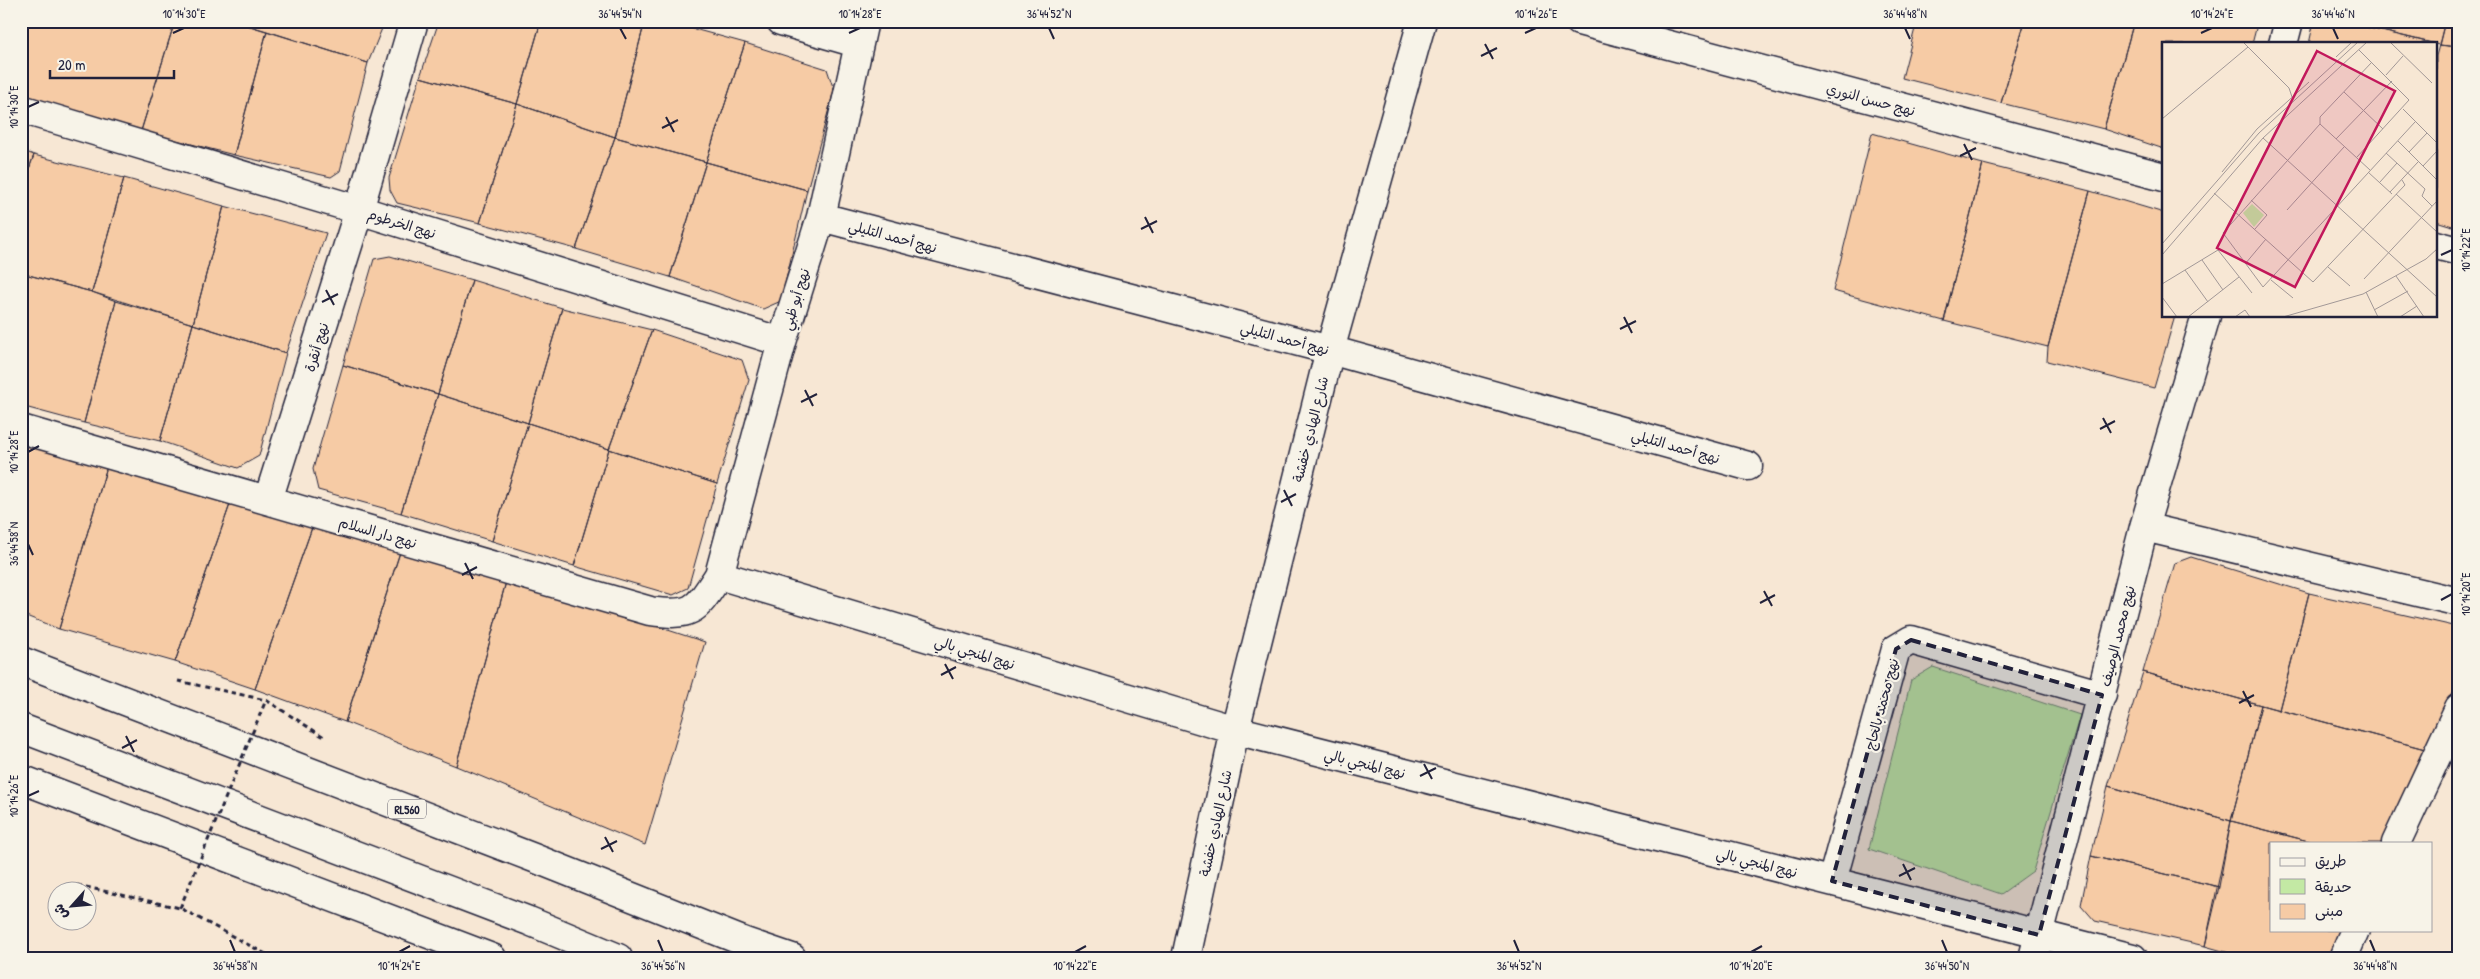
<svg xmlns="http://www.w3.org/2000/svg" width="2480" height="979" font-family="'Patrick Hand','Playpen Sans Arabic',sans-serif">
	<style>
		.green { fill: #c3e9a4; stroke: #728670 }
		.building { fill: #f6cba5; stroke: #22223b }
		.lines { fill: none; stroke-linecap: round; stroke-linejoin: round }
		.minor-casing { stroke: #22223b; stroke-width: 31 }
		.tertiary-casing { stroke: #22223b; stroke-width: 31 }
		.trunk-casing { stroke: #22223b; stroke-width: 31 }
		.path { stroke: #22223b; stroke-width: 3; stroke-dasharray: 5 4; stroke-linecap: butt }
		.minor { stroke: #f7f3e8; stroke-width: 28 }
		.tertiary { stroke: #f7f3e8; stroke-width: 28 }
		.trunk { stroke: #f7f3e8; stroke-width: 28 }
		.path-bridge { stroke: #22223b; stroke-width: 3; stroke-dasharray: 5 4; stroke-linecap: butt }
		.marked { fill: #22223b; fill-opacity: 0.2; stroke: #22223b; stroke-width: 4; stroke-dasharray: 10 6; stroke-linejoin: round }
		.ticks { fill: none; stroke: #22223b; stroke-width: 2 }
		.labels { text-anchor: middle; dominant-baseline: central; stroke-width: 4.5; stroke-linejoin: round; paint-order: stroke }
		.shield { fill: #f7f3e8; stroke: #62616f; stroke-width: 1 }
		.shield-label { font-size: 12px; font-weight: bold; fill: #22223b }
		.street-label { font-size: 14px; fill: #22223b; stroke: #f7f3e8 }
		.inset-road { fill: none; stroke: #a29897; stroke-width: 1 }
		.view { fill: #c2185b; fill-opacity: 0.15; stroke: #c2185b; stroke-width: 2.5 }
		.inset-edge { fill: none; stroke: #22223b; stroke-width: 2.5 }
		.neatline { fill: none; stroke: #22223b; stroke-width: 2 }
		.ticks-label { font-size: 12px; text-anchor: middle; fill: #22223b }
	</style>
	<rect width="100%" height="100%" fill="#f7e7d4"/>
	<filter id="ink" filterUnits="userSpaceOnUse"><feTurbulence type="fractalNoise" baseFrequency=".02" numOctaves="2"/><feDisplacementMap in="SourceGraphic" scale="10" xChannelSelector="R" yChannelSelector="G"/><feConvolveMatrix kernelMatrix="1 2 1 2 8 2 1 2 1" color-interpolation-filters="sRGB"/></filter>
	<g filter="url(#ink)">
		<path class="green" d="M1933,667l147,48 -47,156 -32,23 -132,-45 42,-169z"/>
		<path class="building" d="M21,21h154l-34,110 -120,-37z
			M175,21h59l33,10 -33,124 -93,-24z
			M234,21h151l-17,42z
			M439,21h102l-24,83 -97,-27z
			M541,21h104l-30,116 -98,-33z
			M645,21h20l80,22 -39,119 -91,-25z
			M1917,21h108l-24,82 -99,-25z
			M2025,21h109l-30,108 -103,-26z
			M2134,21h124l-6,23h-88v105l-60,-20z
			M2314,21h27l95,23h-127z
			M2341,21h104l-6,24z
			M2445,21h14v26l-20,-2z
			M267,31l101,32 -28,108 -9,6 -97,-22z
			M745,43l82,26 7,21 -27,100 -101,-28z
			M2439,45l20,2v181l-23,-7v-165z
			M420,77l97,27 -37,119 -83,-20 -7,-13 -1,-12z
			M517,104l98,33 -39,112 -96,-26z
			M1872,133l111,31 -39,157 -111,-30z
			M615,137l91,25 -36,115 -94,-28z
			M21,150l13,5 -13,36z
			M34,155l90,23 -32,114 -71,-19v-82z
			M706,162l101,28 -26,111 -18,8 -93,-32z
			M1983,164l107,27 -42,156 -104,-26z
			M124,178l100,28 -31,118 -101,-32z
			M2090,191l74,22v103h11l-21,72 -107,-27 1,-14z
			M224,206l102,27 -40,120 -93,-29z
			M390,256l82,24 -34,114 -95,-29 31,-106z
			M21,273l71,19 24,9 -32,122 -63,-17z
			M472,280l90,28 -34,115 -90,-29z
			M116,301l77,23 -33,117 -76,-18z
			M562,308l90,22 -43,119 -81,-26z
			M193,324l93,29 -27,103 -21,12 -78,-27z
			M652,330l90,30 7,20 -32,104 -108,-35z
			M343,365l95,29 -37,119 -83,-23 -5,-21z
			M438,394l90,29 -36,118 -91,-28z
			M528,423l81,26 -35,117 -82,-25z
			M21,438l87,25 -49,166 -38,-15z
			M609,449l108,35 -29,104 -15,7 -99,-29z
			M108,463l126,30 -59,169 -116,-33z
			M234,493l81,26 -60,170 -80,-27z
			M315,519l87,27 -57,176 -90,-33z
			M402,546l105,32 -51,188 -111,-44z
			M2191,557l118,36 -30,117 -136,-38 32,-109z
			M507,578l198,64 -60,203 -189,-79z
			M2309,593l149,34 1,52 -34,70 -146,-39z
			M2143,672l118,33 -30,116 -123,-35z
			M2261,705l164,44 -44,94h-65l-85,-22z
			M2108,786l123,35 -12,66 -128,-31z
			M2231,821l85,22h-45v87h70l-13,28h-81l-42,-12z
			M2091,856l128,31 -14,59 -110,-25 -14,-16z"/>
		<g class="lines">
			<defs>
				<path id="minor" d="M781,21l76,22
					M1579,21l585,156
					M2283,44l6,-23
					M21,109l338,101 423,132
					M821,217l509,133 418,116
					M2436,245l23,6
					M21,429l629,182c44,6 46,-1 69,-36l63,-233 39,-125 43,-196
					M268,500l91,-290 55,-189
					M2144,527l315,75
					M719,575l516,155 898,228
					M2396,843l63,-135
					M1832,881l64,-232 15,-9 191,55
					M2033,958l111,-431 62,-211
					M2343,958l12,-28"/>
				<path id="tertiary" d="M21,779l471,179
					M1186,958l49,-228 95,-380 92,-329"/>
				<path id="trunk" d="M21,661l513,197 211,84 47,16
					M21,728l508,193 89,37"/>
			</defs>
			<use href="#minor" class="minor-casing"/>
			<use href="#tertiary" class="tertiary-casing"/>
			<use href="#trunk" class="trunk-casing"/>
			<path class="path" d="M178,681l88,19 58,37
				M77,885l103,23 93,50"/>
			<use href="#minor" class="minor"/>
			<use href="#tertiary" class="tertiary"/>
			<use href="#trunk" class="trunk"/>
			<path class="path-bridge" d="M180,908l86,-208"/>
		</g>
	</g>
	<path class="marked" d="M1911,640l191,55 -63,240 -207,-54 64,-232z"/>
	<path class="ticks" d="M620,28l6,11M1049,28l5,11M1905,28l5,11M2333,28l5,11M173,33l11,-5M849,33l11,-5M1525,33l11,-5M2201,33l11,-5M1485,44l8,15M1481,56l16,-8M28,107l11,-5M666,117l8,15M662,128l16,-8M1964,144l8,16M1960,156l16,-8M1145,217l8,16M1141,229l16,-8M2441,255l11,-5M326,290l8,15M322,302l16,-8M1624,317l8,16M1620,329l16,-8M805,390l8,16M801,402l16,-8M2103,418l8,15M2100,429l15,-8M28,452l11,-6M1284,490l8,16M1281,502l15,-8M28,544l5,11M465,563l8,16M462,575l15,-8M1764,591l8,15M2441,600l11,-6M1760,603l15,-8M945,664l8,15M941,675l15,-8M2243,691l8,16M2239,703l15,-8M126,736l8,16M122,748l15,-8M1424,764l8,15M1420,776l16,-8M28,796l11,-5M605,837l8,15M601,849l16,-8M1903,864l8,16M1899,876l16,-8M230,940l5,12M658,940l5,12M1514,940l5,12M1942,940l5,12M2370,940l5,12M399,952l11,-6M1075,952l11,-6M1751,952l11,-6"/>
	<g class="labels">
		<rect class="shield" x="388" y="799.5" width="38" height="19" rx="4"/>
		<g class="shield-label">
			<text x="407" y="809">RL560</text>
		</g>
		<g class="street-label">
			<text transform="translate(1871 99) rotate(15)">نهج حسن النوري</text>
			<text transform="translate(402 223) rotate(17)">نهج الخرطوم</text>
			<text transform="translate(893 236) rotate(15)">نهج أحمد التليلي</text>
			<text transform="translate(795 299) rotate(-73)">نهج أبو ظبي</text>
			<text transform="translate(1285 338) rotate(15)">نهج أحمد التليلي</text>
			<text transform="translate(316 347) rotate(-73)">نهج أنقرة</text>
			<text transform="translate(1310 429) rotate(-76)">شارع الهادي خفشة</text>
			<text transform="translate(1676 446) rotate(16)">نهج أحمد التليلي</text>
			<text transform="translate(378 532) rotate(16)">نهج دار السلام</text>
			<text transform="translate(2117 636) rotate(-76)">نهج محمد الوصيف</text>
			<text transform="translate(975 652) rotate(17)">نهج المنجي بالي</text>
			<text transform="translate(1881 704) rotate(-75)">نهج محمد بالحاج</text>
			<text transform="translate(1365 763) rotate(14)">نهج المنجي بالي</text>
			<text transform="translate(1215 823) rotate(-78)">شارع الهادي خفشة</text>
			<text transform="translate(1757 862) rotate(14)">نهج المنجي بالي</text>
		</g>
	</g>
	<g transform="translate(2162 42)">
		<rect width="275" height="275" fill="#f7e7d4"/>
		<path d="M90,162l12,11 -10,12 -11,-14z" fill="#c3e9a4"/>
		<path class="inset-road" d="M81,0l46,46 3,9M228,0l42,41M174,15l16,-15M224,33l17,-19M182,50l39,37M241,67l34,34M0,77l86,-72M158,82l-97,109 40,54 152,-165M158,82v-7l52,-55M158,82l50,46M101,96l174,159M174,97l56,-58M236,99l39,39M247,110l18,-19M224,111l39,36 -3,7 10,10M195,115l52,-57 -50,-50M261,124l14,-15M60,130l35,-43 52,-47M206,130l24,22M218,140l17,-19M228,150l28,-30M52,151l99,89 92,-97 -3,-5M234,152l41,38M89,158l16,15 -12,14M125,168l57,-63M0,202l97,-111 99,-91M0,213l101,-117 104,-96M40,218l21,30M83,222l21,-25M166,225l22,19M23,228l23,32M234,234l28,41M202,237l73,-78M109,238l22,18M0,242l56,-34 34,43M204,250l12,25M0,255l15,20M212,268l34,-19M26,275l51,-40M73,275l10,-7 5,7M121,275l80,-23 63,-35 11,-10M238,275l17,-11"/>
		<path class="view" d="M155,9l78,40 -100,196 -78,-39z"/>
		<rect width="275" height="275" class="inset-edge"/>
	</g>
	<rect width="2480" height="979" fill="none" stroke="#f7f3e8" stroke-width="55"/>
	<rect x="2270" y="842" width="162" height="90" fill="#f7f3e8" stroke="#a29fa3"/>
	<rect x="2280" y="858" width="25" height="8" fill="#f7f3e8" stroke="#a29fa3"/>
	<text x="2315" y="866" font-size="15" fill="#22223b">طريق</text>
	<rect x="2280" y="879" width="25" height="15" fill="#c3e9a4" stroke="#a29fa3"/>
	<text x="2315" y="892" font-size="15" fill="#22223b">حديقة</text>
	<rect x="2280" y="904" width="25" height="15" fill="#f6cba5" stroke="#a29fa3"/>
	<text x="2315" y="916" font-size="15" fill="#22223b">مبنى</text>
	<g transform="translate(72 906) rotate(243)"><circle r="24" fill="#f7f3e8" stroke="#a29fa3"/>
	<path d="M0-4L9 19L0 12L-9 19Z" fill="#22223b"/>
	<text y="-8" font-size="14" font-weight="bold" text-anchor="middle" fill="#22223b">ش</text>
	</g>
	<path d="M50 70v8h124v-8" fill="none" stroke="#22223b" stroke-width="2.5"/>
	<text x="58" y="70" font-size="15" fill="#22223b" stroke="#f7f3e8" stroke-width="4" paint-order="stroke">20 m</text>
	<rect x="28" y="28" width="2424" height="924" class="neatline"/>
	<g class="ticks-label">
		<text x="184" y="18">10°14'30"E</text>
		<text x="620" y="18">36°44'54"N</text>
		<text x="860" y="18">10°14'28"E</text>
		<text x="1049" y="18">36°44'52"N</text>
		<text x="1536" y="18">10°14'26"E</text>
		<text x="1905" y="18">36°44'48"N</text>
		<text x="2212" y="18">10°14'24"E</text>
		<text x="2333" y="18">36°44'46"N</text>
		<text transform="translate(14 107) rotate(-90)" y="4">10°14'30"E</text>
		<text transform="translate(2466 250) rotate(-90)" y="4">10°14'22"E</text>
		<text transform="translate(14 452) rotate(-90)" y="4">10°14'28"E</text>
		<text transform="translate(14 544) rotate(-90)" y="4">36°44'58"N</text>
		<text transform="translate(2466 594) rotate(-90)" y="4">10°14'20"E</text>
		<text transform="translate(14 796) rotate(-90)" y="4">10°14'26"E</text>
		<text x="235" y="970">36°44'58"N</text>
		<text x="399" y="970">10°14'24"E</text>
		<text x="663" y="970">36°44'56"N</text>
		<text x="1075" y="970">10°14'22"E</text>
		<text x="1519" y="970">36°44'52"N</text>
		<text x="1751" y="970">10°14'20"E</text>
		<text x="1947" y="970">36°44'50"N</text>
		<text x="2375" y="970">36°44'48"N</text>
	</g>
</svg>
